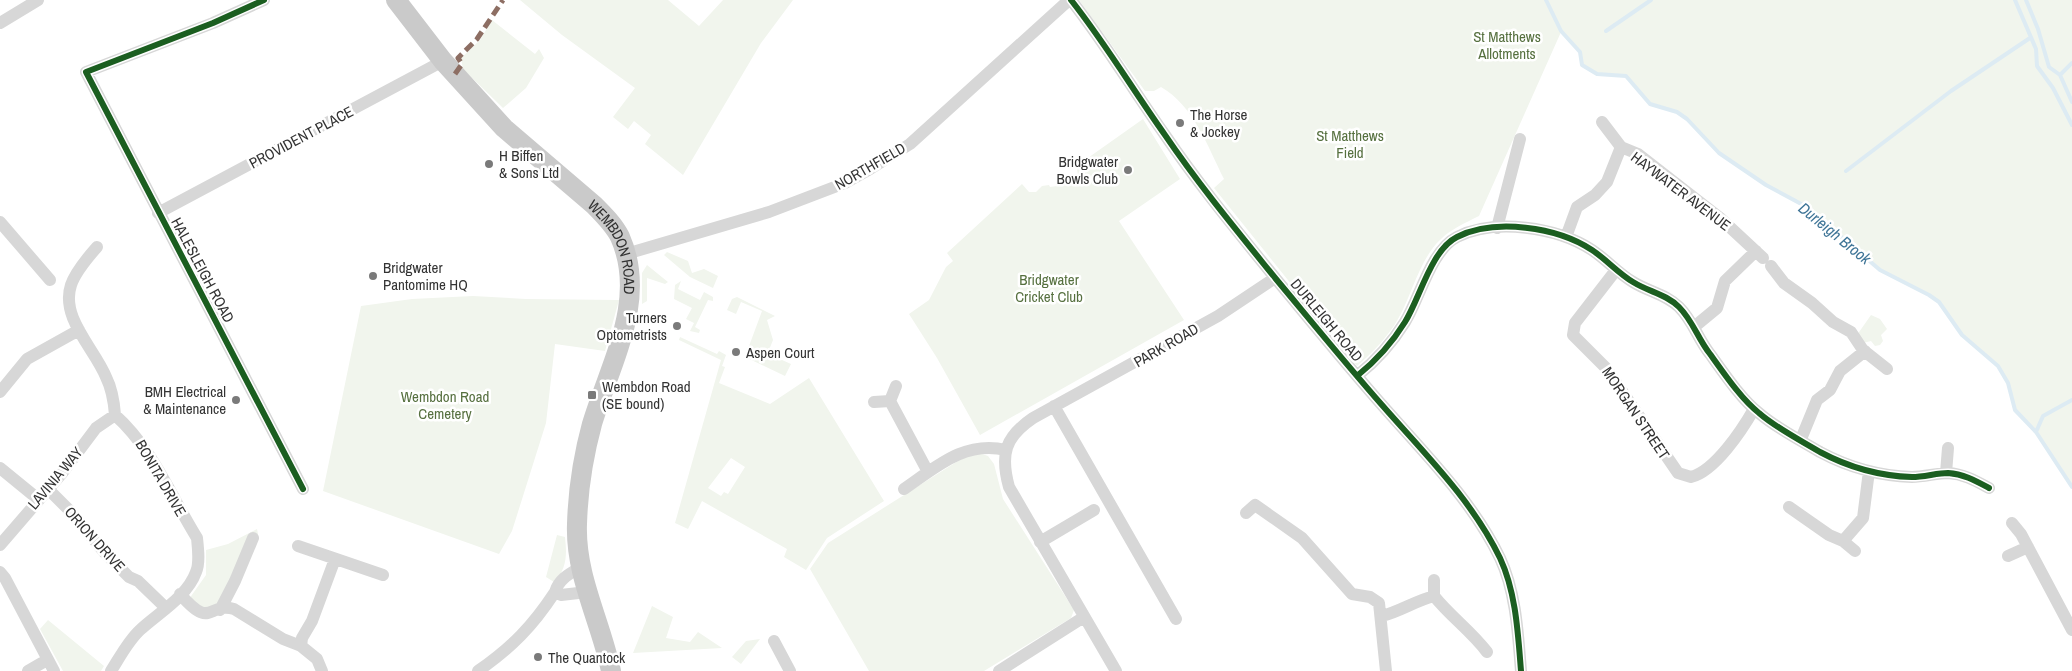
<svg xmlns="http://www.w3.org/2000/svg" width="2072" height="671" font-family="'Archivo Narrow',sans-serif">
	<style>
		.green { fill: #f1f5ed; fill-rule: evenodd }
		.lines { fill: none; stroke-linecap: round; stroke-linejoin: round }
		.stream { stroke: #ddebf3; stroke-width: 4 }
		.street { stroke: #d7d7d7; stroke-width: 12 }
		.primary { stroke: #cacaca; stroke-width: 20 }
		.quiet { stroke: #8d6e63; stroke-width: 5; stroke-dasharray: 10 5; stroke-linecap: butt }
		.cycleway-casing { stroke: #fff; stroke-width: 9 }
		.cycleway { stroke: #1b5e20; stroke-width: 6 }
		.poi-dot { fill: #7a7a7a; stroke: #fff; stroke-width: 2 }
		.labels { text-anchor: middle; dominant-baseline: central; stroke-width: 5; stroke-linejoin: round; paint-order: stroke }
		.park-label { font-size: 15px; fill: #56703f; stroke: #fff }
		.poi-label { font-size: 15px; fill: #333; stroke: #fff; text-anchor: start }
		.street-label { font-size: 15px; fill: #333; stroke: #fff }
		.water-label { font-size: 16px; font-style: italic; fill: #3f7597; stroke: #fff }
	</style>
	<rect width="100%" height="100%" fill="#fff"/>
	<path class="green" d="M520,0h148l31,26 24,-26h70l-32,43 -78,132 -38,-31 6,-9 -17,-14 -6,8 -15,-12 22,-29 -73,-53z
		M1079,0h993v487l-36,-55 -21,-22 -7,-27 -10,-17 -36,-31 -23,-33 -10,-7 -49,-25 -75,-64 -39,-21 -47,-32 -32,-34 -10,-7 -27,-8 -24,-28 -29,-2 -15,-9 -2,-13 -19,-20 -82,184c-14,7 -28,13 -39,24 -21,20 -28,55 -42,79 -10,18 -26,34 -41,47l-143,-178 10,-9c-16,-32 -31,-74 -63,-92l-7,4h-9z
		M492,20l43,34 4,-5 5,9 -18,30 -23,20 -40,-39 -2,-11 19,-18z
		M1143,119l37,60 -61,42 65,99 -204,115 -43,-77 -28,-44 20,-14 17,-33 7,-6 -6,-8 75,-69 7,8h7l6,-6 7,-1 1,2 29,-4 -3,-21 9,-2z
		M667,252l21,9 4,12 12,-4 14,7 -5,12 -23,-11 -26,-22z
		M647,265l21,17 -3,2 -18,-6v23l-5,3v-31z
		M681,281l-3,8 22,11 4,-8 9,5v4l-5,-1 -13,27 5,3 -1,3 -9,-2 4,-8 -8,-4 6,-11 -18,-9 1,-14z
		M473,296l53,3 93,1 -14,51 -50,-7 -9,79 -34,108 -13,23 -176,-63 38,-185 51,-7z
		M737,297l38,19 -8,4 6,20 -4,10 -6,-2 -1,3 29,13 -6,12 -40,-19 17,-46 -21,-9 -5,12 -9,-4 5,-11z
		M1871,315l9,4 7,10 -6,6 2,6 -3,4 -5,1 -4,-5 -8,2 -6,-8z
		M680,337l37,17 2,-3 7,4 -4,11 3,1 -6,16 51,21 39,-26 75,123 -57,37 -21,32 -22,-13 3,-8 -85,-48 -14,28 -13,-6 46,-163 -42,-20zM731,458l14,9 -17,27 -4,-2 -3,4 -13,-8z
		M979,453l9,3 6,8 9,35 71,111 -3,8 -87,53h-115l-59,-102 18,-26 141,-89z
		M257,529l1,5 -39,71 -12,5 -18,-11 17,-24v-25l22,-6z
		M557,535l8,2c2,18 2,32 -11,45l-8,-5z
		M652,606l21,11 -7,21 24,4 8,-10 24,16 -89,5z
		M48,620l56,46 -3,5h-38l-23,-42z
		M760,639l-19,25 -9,-7 14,-16z"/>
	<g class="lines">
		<path class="stream" d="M1546,0l15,31 19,21 2,13 15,9 29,2 24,28 27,8 10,7 32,34 47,32 39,21 75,64 49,25 10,7 23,33 36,31 10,17 7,27 21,22 36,55
			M2015,0l21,49 1,17 16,22 19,37
			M2026,0l12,29 11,38 11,8 12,27
			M1606,31l45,-31
			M2060,75l12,-12
			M1846,171l105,-80 79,-53
			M2036,432l7,-16 29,-16"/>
		<path class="street" d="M264,0l-51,23 -127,49 217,417
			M1071,0c34,43 62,90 94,135 34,50 73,97 111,144 35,42 70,85 106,126 42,48 90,95 118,153 16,34 18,76 21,113
			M0,23l38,-23
			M1602,122l19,25 17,7 82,64 43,40
			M158,213l285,-152
			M0,222l50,58
			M1497,228l23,-89
			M1566,237l11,-30 18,-12 12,-13 14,-35
			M97,247c-8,9 -22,26 -26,38 -11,33 24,64 35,92 6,12 8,24 9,38 37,33 56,81 82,123 1,10 3,25 -1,34 -9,25 -38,41 -56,58 -12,11 -20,27 -29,41
			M626,254l143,-42 76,-29 25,-14 40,-25 159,-144
			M1771,266l13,17 28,20 21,19 18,10 12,18 24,19
			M1616,270l-41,53 -2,12 33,33 72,105 13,4c24,-6 51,-47 63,-68
			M1694,327l23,-19 8,-27 31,-30
			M1357,376c20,-16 35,-33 48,-54 15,-24 26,-72 52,-85 38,-19 100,-10 135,13 15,10 26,23 41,32 16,10 33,12 46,25 14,14 19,32 31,47 13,18 31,45 49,59 17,15 41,27 61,39 28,15 60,24 92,25 12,0 25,-4 36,-4 16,1 28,8 41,15
			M896,386l-6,15 38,71
			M0,392l27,-33 52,-29
			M874,402l16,-1
			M1054,406l122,213
			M1801,439l16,-39 13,-10 10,-19 25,-20
			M0,468l38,31
			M1946,473l2,-25
			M47,488l26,26 31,38 25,25 9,4 28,27
			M904,489c32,-22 61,-49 102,-39
			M1789,507l40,28 14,6 20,-23 6,-47
			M1246,513l9,-8 47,33 50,56 18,3 9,6 7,68
			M2012,523l9,11 51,96
			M1843,541l12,10
			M1040,542l54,-32
			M0,545l63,-73 33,-44 19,-13
			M298,546l85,29
			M2008,556l20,-9
			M581,567c-12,7 -22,12 -26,25l6,3 26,-3
			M0,572l5,6 49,93
			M180,594c32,37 27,8 54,15l49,30 18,7
			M1434,596v-16
			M220,610l15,-29 18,-43
			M1382,616c19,-5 33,-15 52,-20 17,21 37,35 53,56
			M774,641l16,30
			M28,671l19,-11
			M322,671l-5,-12 -16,-13 1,-8 10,-17 23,-62
			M478,671c34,-24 54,-44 77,-79
			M999,671l85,-54
			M1116,671l-107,-184c-9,-33 -4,-50 24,-69l185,-102 57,-38"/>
		<path class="primary" id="s1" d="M396,0l47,61 61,67 90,77c10,10 20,20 26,32 28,63 -10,127 -28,187 -9,33 -14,66 -15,100 -2,52 24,98 34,147"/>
		<path class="quiet" d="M455,74l7,-10 -4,-6 19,-19 26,-39"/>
		<defs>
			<path id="cycleway" d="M264,0l-51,23 -127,49 217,417
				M1071,0c34,43 62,90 94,135 34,50 73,97 111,144 35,42 70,85 106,126 42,48 90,95 118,153 16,34 18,76 21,113
				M1357,376c20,-16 35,-33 48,-54 15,-24 26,-72 52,-85 38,-19 100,-10 135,13 15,10 26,23 41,32 16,10 33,12 46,25 14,14 19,32 31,47 13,18 31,45 49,59 17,15 41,27 61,39 28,15 60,24 92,25 12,0 25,-4 36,-4 16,1 28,8 41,15"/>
		</defs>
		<use href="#cycleway" class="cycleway-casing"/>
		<use href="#cycleway" class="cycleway"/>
	</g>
	<g class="poi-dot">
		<circle cx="1180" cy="123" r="5"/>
		<circle cx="489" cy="164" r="5"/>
		<circle cx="1128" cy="170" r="5"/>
		<circle cx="373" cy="276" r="5"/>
		<circle cx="677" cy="326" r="5"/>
		<circle cx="736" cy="352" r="5"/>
		<rect x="587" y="390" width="10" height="10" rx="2.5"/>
		<circle cx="236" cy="400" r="5"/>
		<circle cx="538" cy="657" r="5"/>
	</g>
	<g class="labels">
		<g class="park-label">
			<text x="1507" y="36">St Matthews<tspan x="1507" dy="17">Allotments</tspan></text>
			<text x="1350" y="135">St Matthews<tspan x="1350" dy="17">Field</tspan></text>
			<text x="1049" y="279">Bridgwater<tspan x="1049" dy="17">Cricket Club</tspan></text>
			<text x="445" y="396">Wembdon Road<tspan x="445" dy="17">Cemetery</tspan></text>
		</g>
		<g class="poi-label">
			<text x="1190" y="114">The Horse<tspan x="1190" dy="17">&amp; Jockey</tspan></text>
			<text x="499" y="155">H Biffen<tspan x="499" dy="17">&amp; Sons Ltd</tspan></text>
			<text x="1118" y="161" text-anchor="end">Bridgwater<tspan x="1118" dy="17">Bowls Club</tspan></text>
			<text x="383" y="267">Bridgwater<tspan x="383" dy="17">Pantomime HQ</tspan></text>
			<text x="667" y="317" text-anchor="end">Turners<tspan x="667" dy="17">Optometrists</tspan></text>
			<text x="746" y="352">Aspen Court</text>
			<text x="602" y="386">Wembdon Road<tspan x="602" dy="17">(SE bound)</tspan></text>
			<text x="226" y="391" text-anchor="end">BMH Electrical<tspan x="226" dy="17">&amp; Maintenance</tspan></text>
			<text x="548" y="657">The Quantock</text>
		</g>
		<g class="street-label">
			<text transform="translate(301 137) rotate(-28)">PROVIDENT PLACE</text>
			<text transform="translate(870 166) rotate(-30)">NORTHFIELD</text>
			<text transform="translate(1681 191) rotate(37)">HAYWATER AVENUE</text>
			<text stroke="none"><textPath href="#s1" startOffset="334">WEMBDON ROAD</textPath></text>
			<text transform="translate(203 270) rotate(62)">HALESLEIGH ROAD</text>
			<text transform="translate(1327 320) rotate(50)">DURLEIGH ROAD</text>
			<text transform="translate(1166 345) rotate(-30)">PARK ROAD</text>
			<text transform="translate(1636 413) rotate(56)">MORGAN STREET</text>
			<text transform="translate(55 478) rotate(-50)">LAVINIA WAY</text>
			<text transform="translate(161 478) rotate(60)">BONITA DRIVE</text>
			<text transform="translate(95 539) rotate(48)">ORION DRIVE</text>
		</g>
		<g class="water-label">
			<text transform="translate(1835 233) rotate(39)">Durleigh Brook</text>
		</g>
	</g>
</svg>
